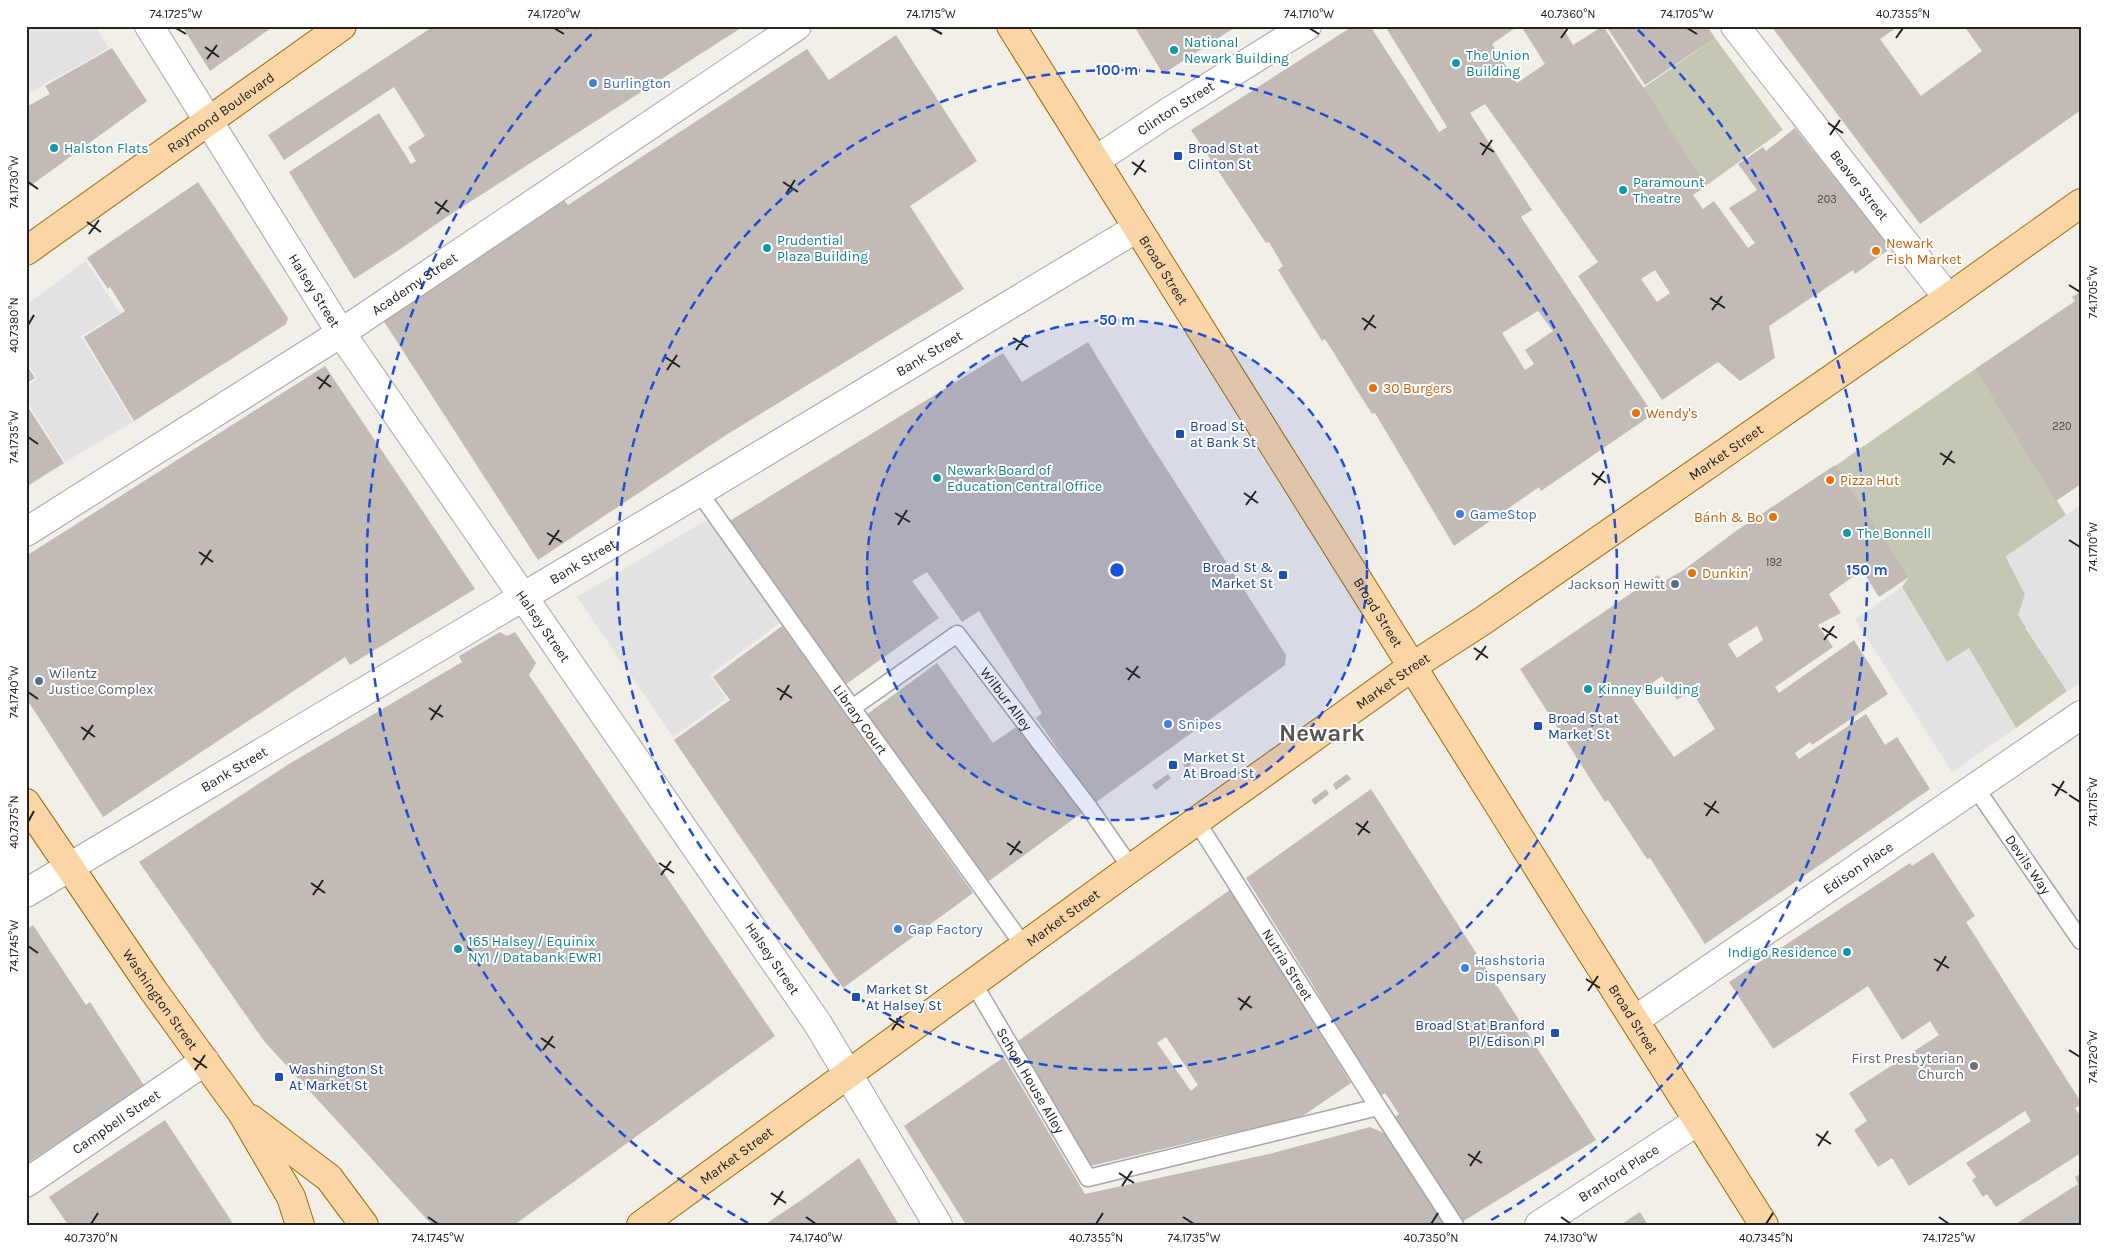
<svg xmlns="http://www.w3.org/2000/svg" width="2107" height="1251" font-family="Karla,sans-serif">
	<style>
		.construction { fill: #c6c6b4 }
		.parking { fill: #e2e2e2 }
		.building { fill: #c2bbb5; fill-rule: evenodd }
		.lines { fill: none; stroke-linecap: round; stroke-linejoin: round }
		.service-casing { stroke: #a6a6a6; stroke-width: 19 }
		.minor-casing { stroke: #a6a6a6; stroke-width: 30 }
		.primary-casing { stroke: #9b6b04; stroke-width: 30 }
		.service { stroke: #fff; stroke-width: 16 }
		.minor { stroke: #fff; stroke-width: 28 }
		.primary { stroke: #fad6a6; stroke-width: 28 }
		.ticks { fill: none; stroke: #222; stroke-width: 2 }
		.ring { fill: none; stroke: #1d4ed8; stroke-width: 2.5; stroke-dasharray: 9 6 }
		.culture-dot { fill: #0f9aa8; stroke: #fff; stroke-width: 2 }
		.shop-dot { fill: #3f7fe0; stroke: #fff; stroke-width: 2 }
		.transit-dot { fill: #1a4fb4; stroke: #fff; stroke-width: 2 }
		.food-dot { fill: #e8710a; stroke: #fff; stroke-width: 2 }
		.service-dot { fill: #5c6f8a; stroke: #fff; stroke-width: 2 }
		.worship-dot { fill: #6b7280; stroke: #fff; stroke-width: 2 }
		.labels { text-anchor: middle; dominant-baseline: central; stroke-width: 4; stroke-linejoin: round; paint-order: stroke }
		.number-label { font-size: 11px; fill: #4a4847 }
		.culture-label { font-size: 14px; fill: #0d838f; stroke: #fff; text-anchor: start }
		.shop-label { font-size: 14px; fill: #366cbe; stroke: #fff; text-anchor: start }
		.street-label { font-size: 14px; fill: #222; stroke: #fff }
		.transit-label { font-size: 14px; fill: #164399; stroke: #fff; text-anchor: start }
		.food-label { font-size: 14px; fill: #c56008; stroke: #fff; text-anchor: start }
		.service-label { font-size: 14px; fill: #4e5e75; stroke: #fff; text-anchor: end }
		.worship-label { font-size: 14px; fill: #5b616d; stroke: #fff; text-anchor: end }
		.town-label { font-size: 24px; font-weight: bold; fill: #555; stroke: #fff }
		.centre { fill: #1d4ed8; stroke: #fff; stroke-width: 2.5 }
		.ring-label { font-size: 15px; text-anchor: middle; font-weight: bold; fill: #1d4ed8; stroke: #fff; stroke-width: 4; stroke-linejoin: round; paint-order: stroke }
		.neatline { fill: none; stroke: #222; stroke-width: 2 }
		.ticks-label { font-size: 12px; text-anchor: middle; fill: #222 }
	</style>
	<rect width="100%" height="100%" fill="#f2efe9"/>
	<path class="construction" d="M1715,38l68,92 -76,55 -64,-97z
		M1975,369l91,146 -60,42 19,37 1,35 41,62 -51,37 -47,-79 -22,13 -45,-75 7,-10 -74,-111z"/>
	<path class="parking" d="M26,26h69l14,22 -83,47z
		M86,261l34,52 -39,23 52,86 -68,40 -39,-62v-13l11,-8 -11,-19v-55z
		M2081,505v178l-14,8 -49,-76 7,-21 -19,-38z
		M710,518l70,105 -70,52 16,24 -53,38 -96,-140z
		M1902,587l45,75 22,-14 47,80 -64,44 -97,-153z"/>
	<path class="building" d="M182,26h92l-64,45z
		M434,26h310l-299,192 -43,30 -48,31 -65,-107 90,-59 32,51 5,-3 -8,-14 17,-11 -31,-49 -110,73 -16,-25z
		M1134,26h103l-74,48z
		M1353,26h17l69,106 8,-5 -62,-101h133l-26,18 25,39 28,-19 -24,-38h41l11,19 30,-19 104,159 -14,10 10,14 11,-8 34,47 7,-5 -26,-35 28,-18 -19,-26 25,-17 3,4 29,-23 96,120 -36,26 -2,-4 -84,56 6,32 -35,23 -22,-19 -56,38 -84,-124 20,-14 -113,-158 -15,9 62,97 -11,7 132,197 -112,77 -2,-4 -85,59 -79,-133 -3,1 -47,-75 -3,2 -44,-71 5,-4 -14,-24 -3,1 -75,-113zM1655,270l15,23 -13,9 -16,-23zM1538,311l15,20 -28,19 9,14 -9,6 -23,-37z
		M1606,26h101l8,12 -70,47z
		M1771,26h128l-19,13 41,57 61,-45 -18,-25h117v84l-161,114z
		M896,35l81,126 -67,45 54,83 -241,148 -185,123 -157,-243 182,-118 5,6 239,-156 22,31z
		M112,48l35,53 -121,88v-82l24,-13 -5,-8z
		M198,182l90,136 -2,6 -152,97 -50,-84 41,-26 -15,-24 -2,2 -21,-31z
		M2081,291v193l-25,17 -81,-132 100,-68 -3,-4z
		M1088,342l56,92 142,221 -1,10 -190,138 -59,-85 6,-5 -63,-102 -17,11 -35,-50 -15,9 27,37 -97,69 -114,-165 275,-169 19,29z
		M26,364l9,14 -9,6z
		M325,366l150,223 -125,76 -5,-8 -242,160 -77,-119v-142z
		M26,404l38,59 -38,24z
		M1835,465l74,112 -30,20 -17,-27 -33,24 12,19 -23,12 15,22 -58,40 4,6 75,-53 34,54 -76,51 -2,-3 -15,11 4,6 67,-45 19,31 12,-8 33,52 -225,155 -55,-86 -3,1 -39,-59 -3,2 -85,-133 138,-94 5,7 19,-11 54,-40zM1757,626l6,14 -26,18 -9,-14zM1662,676l15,24 14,-10 24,39 -41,28 -42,-59z
		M782,626l191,267 -130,95 -169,-248 56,-40 -17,-23z
		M500,632l7,4 8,-4 21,31 -7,12 246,361 -261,189h-82l-168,-184 -125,-179 150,-98 173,-102 -3,-6z
		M937,663l56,80 27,-19 63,88 -98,72 -119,-169z
		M1197,752l3,5 -14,12 -4,-6z
		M1168,774l3,4 -15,12 -4,-5z
		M1347,774l4,5 -15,11 -3,-6z
		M1326,789l3,5 -14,11 -4,-5z
		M1371,789l225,351 -134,82 -67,-105 4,-3 -14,-21 -6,4 -68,-115 -65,-104z
		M1933,852l42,64 -9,6 115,180v3l-6,3 6,9v36l-85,54 -9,-13 -4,3 -11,-17 4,-3 -10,-14 65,-42 -6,-10 -116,75 -17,-28 -14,9 -24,-37 13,-9 -18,-28 90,-58 -9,-14 -28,19 -34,-54 -95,63 -44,-67 181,-119 2,3z
		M1231,889l120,194 -50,34 -38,10 -41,8 -136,32 -68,-126zM1166,1037l32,48 -7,6 -34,-48z
		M33,925l53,80 4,-3 55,85 -119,77v-234z
		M1004,1057l81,137 184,-40 101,-27 16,7 58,91h-478l-62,-99z
		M165,1120l69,105h-166l-19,-28z
		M859,1158l40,67h-135l39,-26z
		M2081,1173v52h-67l64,-41 -3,-7z
		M1640,1212l8,13h-28z"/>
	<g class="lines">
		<defs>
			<g id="service">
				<path id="s1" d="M699,492l153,216 172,238"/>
				<path id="s2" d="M852,708l105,-74 131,172 43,62"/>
				<path id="s3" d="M1975,787l106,154"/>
				<path id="s4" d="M1197,822l181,285"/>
				<path id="s5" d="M974,984l114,194 290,-71 77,118"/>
			</g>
			<g id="minor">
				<path id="s6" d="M149,26l192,307 477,691 120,201"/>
				<path id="s7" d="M1735,26l213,272"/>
				<path id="s8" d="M1096,160l71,-47 140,-87"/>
				<path id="s9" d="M26,532l315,-199 456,-307"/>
				<path id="s10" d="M26,893l673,-401 438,-264"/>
				<path id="s11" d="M1635,1020l446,-305"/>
				<path id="s12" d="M26,1183l179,-122"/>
				<path id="s13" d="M1539,1225l159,-104"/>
			</g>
			<g id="primary">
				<path id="s14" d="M1011,26l563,899 190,300"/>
				<path id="s15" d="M26,251l316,-225"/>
				<path id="s16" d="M26,803l127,187 89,123 49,84 9,28"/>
				<path d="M251,1119l78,59 35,47"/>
				<path id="s17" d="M641,1225l490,-357 282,-202 71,-46 464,-322 133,-95"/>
			</g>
		</defs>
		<use href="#service" class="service-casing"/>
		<use href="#minor" class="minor-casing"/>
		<use href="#primary" class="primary-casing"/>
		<use href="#service" class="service"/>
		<use href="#minor" class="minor"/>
		<use href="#primary" class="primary"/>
	</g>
	<path class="ticks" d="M176,28l10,6M554,28l10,6M931,28l11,6M1309,28l10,6M1687,28l10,6M1561,38l7,-10M1896,38l7,-10M205,47l14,10M207,59l10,-14M1828,123l15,10M1830,135l10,-15M1480,143l14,9M1482,155l10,-15M1132,162l14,10M1134,175l10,-15M28,182l10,7M783,182l15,10M786,194l9,-14M435,202l14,10M437,214l10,-14M87,222l14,10M89,234l10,-14M2069,285l11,7M1710,298l15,10M1712,310l10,-14M1362,318l14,10M28,325l6,-10M1364,330l10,-15M1013,338l15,9M1016,350l10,-15M665,357l15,10M667,370l10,-15M317,377l14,10M319,389l10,-14M28,437l10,7M1940,453l15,10M1943,465l9,-14M1592,473l14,10M1594,485l10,-14M1244,493l14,10M1246,505l10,-14M895,513l15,9M898,525l9,-15M547,533l15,9M2069,540l11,7M549,545l10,-15M199,552l14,10M201,565l10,-15M1822,628l15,10M1824,640l10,-14M1474,648l14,10M1476,660l10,-14M1126,668l14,10M1128,680l10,-14M777,688l15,10M28,692l10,7M780,700l9,-15M429,708l14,9M431,720l10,-15M81,727l14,10M83,740l10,-15M2052,784l15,9M2069,795l11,7M2055,796l9,-15M1704,803l15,10M1706,816l10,-15M28,822l6,-11M1356,823l14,10M1358,835l10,-14M1007,843l15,10M1010,855l10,-14M659,863l15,10M661,875l10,-14M311,883l14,10M313,895l10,-15M28,946l10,7M1934,959l15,9M1937,971l9,-15M1586,979l14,9M1588,991l10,-15M1238,998l14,10M1240,1010l10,-14M889,1018l15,10M892,1030l9,-14M541,1038l14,10M543,1050l10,-14M2069,1050l11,7M193,1058l14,10M195,1070l10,-15M1816,1134l15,10M1818,1146l10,-15M1468,1154l14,9M1470,1166l10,-15M1119,1173l15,10M1122,1186l10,-15M771,1193l15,10M774,1205l9,-14M428,1217l10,7M806,1217l10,7M1183,1217l11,7M1561,1217l10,7M1939,1217l10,7M91,1224l7,-11M1096,1224l7,-11M1431,1224l7,-11M1766,1224l7,-11"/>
	<circle cx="1117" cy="570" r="250" fill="#1d4ed8" fill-opacity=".12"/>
	<g class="ring">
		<circle cx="1117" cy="570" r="250"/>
		<circle cx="1117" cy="570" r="500"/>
		<path d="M748 1223A750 750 0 0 1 596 30M1638 30A750 750 0 0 1 1486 1223"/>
	</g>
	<g class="culture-dot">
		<circle cx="1174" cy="50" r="5"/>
		<circle cx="1456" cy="63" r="5"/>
		<circle cx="54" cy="148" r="5"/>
		<circle cx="1623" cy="190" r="5"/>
		<circle cx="767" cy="248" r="5"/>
		<circle cx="937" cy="478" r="5"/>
		<circle cx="1847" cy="533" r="5"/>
		<circle cx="1588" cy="689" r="5"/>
		<circle cx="458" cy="949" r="5"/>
		<circle cx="1847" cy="952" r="5"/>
	</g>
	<g class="shop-dot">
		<circle cx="593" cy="83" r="5"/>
		<circle cx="1460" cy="514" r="5"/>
		<circle cx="1168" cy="724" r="5"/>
		<circle cx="898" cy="929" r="5"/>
		<circle cx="1465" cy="968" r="5"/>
	</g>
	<g class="transit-dot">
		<rect x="1173" y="151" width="10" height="10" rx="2.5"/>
		<rect x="1175" y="429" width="10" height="10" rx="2.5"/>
		<rect x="1278" y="570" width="10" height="10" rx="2.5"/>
		<rect x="1533" y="721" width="10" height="10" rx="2.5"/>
		<rect x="1168" y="760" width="10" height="10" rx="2.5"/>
		<rect x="851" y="992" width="10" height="10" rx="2.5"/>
		<rect x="1550" y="1028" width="10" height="10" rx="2.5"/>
		<rect x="274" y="1072" width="10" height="10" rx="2.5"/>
	</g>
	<g class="food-dot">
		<circle cx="1876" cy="251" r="5"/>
		<circle cx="1373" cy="388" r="5"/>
		<circle cx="1636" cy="413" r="5"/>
		<circle cx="1830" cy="480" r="5"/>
		<circle cx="1773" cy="517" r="5"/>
		<circle cx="1692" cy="573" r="5"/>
	</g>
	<g class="service-dot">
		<circle cx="1675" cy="584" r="5"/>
		<circle cx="39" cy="681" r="5"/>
	</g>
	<circle class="worship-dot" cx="1974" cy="1066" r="5"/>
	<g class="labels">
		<g class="number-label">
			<text x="1827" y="199">203</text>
			<text x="2062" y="426">220</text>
			<text x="1774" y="562">192</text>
		</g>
		<g class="culture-label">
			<text x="1184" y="42">National<tspan x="1184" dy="16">Newark Building</tspan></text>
			<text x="1466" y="55">The Union<tspan x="1466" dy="16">Building</tspan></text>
			<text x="64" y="148">Halston Flats</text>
			<text x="1633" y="182">Paramount<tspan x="1633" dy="16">Theatre</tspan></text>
			<text x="777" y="240">Prudential<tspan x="777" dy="16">Plaza Building</tspan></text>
			<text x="947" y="470">Newark Board of<tspan x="947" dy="16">Education Central Office</tspan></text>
			<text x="1857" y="533">The Bonnell</text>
			<text x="1598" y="689">Kinney Building</text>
			<text x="468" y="941">165 Halsey / Equinix<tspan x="468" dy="16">NY1 / Databank EWR1</tspan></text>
			<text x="1837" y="952" text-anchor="end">Indigo Residence</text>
		</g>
		<g class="shop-label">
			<text x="603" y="83">Burlington</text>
			<text x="1470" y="514">GameStop</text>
			<text x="1178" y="724">Snipes</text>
			<text x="908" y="929">Gap Factory</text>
			<text x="1475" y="960">Hashstoria<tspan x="1475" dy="16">Dispensary</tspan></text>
		</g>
		<g class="street-label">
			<text stroke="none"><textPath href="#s8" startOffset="95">Clinton Street</textPath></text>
			<text stroke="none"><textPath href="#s15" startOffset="239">Raymond Boulevard</textPath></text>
			<text stroke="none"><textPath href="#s7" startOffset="202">Beaver Street</textPath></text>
			<text stroke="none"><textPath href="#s14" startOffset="288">Broad Street</textPath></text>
			<text stroke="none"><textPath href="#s9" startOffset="461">Academy Street</textPath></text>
			<text stroke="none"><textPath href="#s6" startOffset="312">Halsey Street</textPath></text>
			<text stroke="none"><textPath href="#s10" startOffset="1052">Bank Street</textPath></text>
			<text stroke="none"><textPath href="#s17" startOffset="1332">Market Street</textPath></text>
			<text stroke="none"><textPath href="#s10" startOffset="648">Bank Street</textPath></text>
			<text stroke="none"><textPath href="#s14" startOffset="692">Broad Street</textPath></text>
			<text stroke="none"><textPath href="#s6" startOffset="718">Halsey Street</textPath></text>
			<text stroke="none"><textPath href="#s17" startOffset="928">Market Street</textPath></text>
			<text stroke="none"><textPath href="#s2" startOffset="210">Wilbur Alley</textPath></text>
			<text stroke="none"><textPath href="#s1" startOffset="279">Library Court</textPath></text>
			<text stroke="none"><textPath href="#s10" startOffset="242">Bank Street</textPath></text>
			<text stroke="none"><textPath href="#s3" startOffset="94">Devils Way</textPath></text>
			<text stroke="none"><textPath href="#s11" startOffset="270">Edison Place</textPath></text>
			<text stroke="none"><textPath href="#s17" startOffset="522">Market Street</textPath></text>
			<text stroke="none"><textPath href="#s6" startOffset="1122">Halsey Street</textPath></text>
			<text stroke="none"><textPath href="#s4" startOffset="169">Nutria Street</textPath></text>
			<text stroke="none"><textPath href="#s16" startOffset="238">Washington Street</textPath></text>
			<text stroke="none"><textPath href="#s14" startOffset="1172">Broad Street</textPath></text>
			<text stroke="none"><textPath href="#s5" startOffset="112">School House Alley</textPath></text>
			<text stroke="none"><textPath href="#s12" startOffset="109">Campbell Street</textPath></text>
			<text stroke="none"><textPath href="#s17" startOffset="118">Market Street</textPath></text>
			<text stroke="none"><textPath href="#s13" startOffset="95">Branford Place</textPath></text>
		</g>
		<g class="transit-label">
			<text x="1188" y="148">Broad St at<tspan x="1188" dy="16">Clinton St</tspan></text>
			<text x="1190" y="426">Broad St<tspan x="1190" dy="16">at Bank St</tspan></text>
			<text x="1273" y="567" text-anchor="end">Broad St &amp;<tspan x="1273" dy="16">Market St</tspan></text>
			<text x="1548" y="718">Broad St at<tspan x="1548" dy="16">Market St</tspan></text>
			<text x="1183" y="757">Market St<tspan x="1183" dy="16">At Broad St</tspan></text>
			<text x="866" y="989">Market St<tspan x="866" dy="16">At Halsey St</tspan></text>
			<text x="1545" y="1025" text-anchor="end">Broad St at Branford<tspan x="1545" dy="16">Pl/Edison Pl</tspan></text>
			<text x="289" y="1069">Washington St<tspan x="289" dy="16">At Market St</tspan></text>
		</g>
		<g class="food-label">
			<text x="1886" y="243">Newark<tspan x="1886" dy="16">Fish Market</tspan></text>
			<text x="1383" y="388">30 Burgers</text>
			<text x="1646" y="413">Wendy's</text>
			<text x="1840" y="480">Pizza Hut</text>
			<text x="1763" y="517" text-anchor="end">Bánh &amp; Bo</text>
			<text x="1702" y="573">Dunkin'</text>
		</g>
		<g class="service-label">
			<text x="1665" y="584">Jackson Hewitt</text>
			<text x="49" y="673" text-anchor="start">Wilentz<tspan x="49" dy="16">Justice Complex</tspan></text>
		</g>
		<g class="worship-label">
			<text x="1964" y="1058">First Presbyterian<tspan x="1964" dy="16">Church</tspan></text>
		</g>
		<g class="town-label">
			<text x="1322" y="733">Newark</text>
		</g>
	</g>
	<circle cx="1117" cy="570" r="8" class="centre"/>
	<g class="ring-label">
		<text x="1117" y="75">100 m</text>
		<text x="1117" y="325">50 m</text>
		<text x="1867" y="575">150 m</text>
	</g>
	<rect width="2107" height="1251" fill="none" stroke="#ffffff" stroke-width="55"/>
	<rect x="28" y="28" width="2052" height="1196" class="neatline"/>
	<g class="ticks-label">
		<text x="176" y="18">74.1725°W</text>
		<text x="554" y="18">74.1720°W</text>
		<text x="931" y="18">74.1715°W</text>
		<text x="1309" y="18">74.1710°W</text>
		<text x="1568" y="18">40.7360°N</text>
		<text x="1687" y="18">74.1705°W</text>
		<text x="1903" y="18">40.7355°N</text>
		<text transform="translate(14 182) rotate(-90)" y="4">74.1730°W</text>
		<text transform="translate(2093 292) rotate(-90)" y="4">74.1705°W</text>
		<text transform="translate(14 325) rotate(-90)" y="4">40.7380°N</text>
		<text transform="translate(14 437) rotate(-90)" y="4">74.1735°W</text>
		<text transform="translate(2093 547) rotate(-90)" y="4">74.1710°W</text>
		<text transform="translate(14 692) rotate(-90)" y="4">74.1740°W</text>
		<text transform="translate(2093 802) rotate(-90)" y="4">74.1715°W</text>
		<text transform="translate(14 822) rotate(-90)" y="4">40.7375°N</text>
		<text transform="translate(14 946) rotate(-90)" y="4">74.1745°W</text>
		<text transform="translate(2093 1057) rotate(-90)" y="4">74.1720°W</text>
		<text x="91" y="1242">40.7370°N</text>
		<text x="438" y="1242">74.1745°W</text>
		<text x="816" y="1242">74.1740°W</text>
		<text x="1096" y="1242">40.7355°N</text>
		<text x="1194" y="1242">74.1735°W</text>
		<text x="1431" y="1242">40.7350°N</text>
		<text x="1571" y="1242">74.1730°W</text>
		<text x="1766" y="1242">40.7345°N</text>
		<text x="1949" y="1242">74.1725°W</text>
	</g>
</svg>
